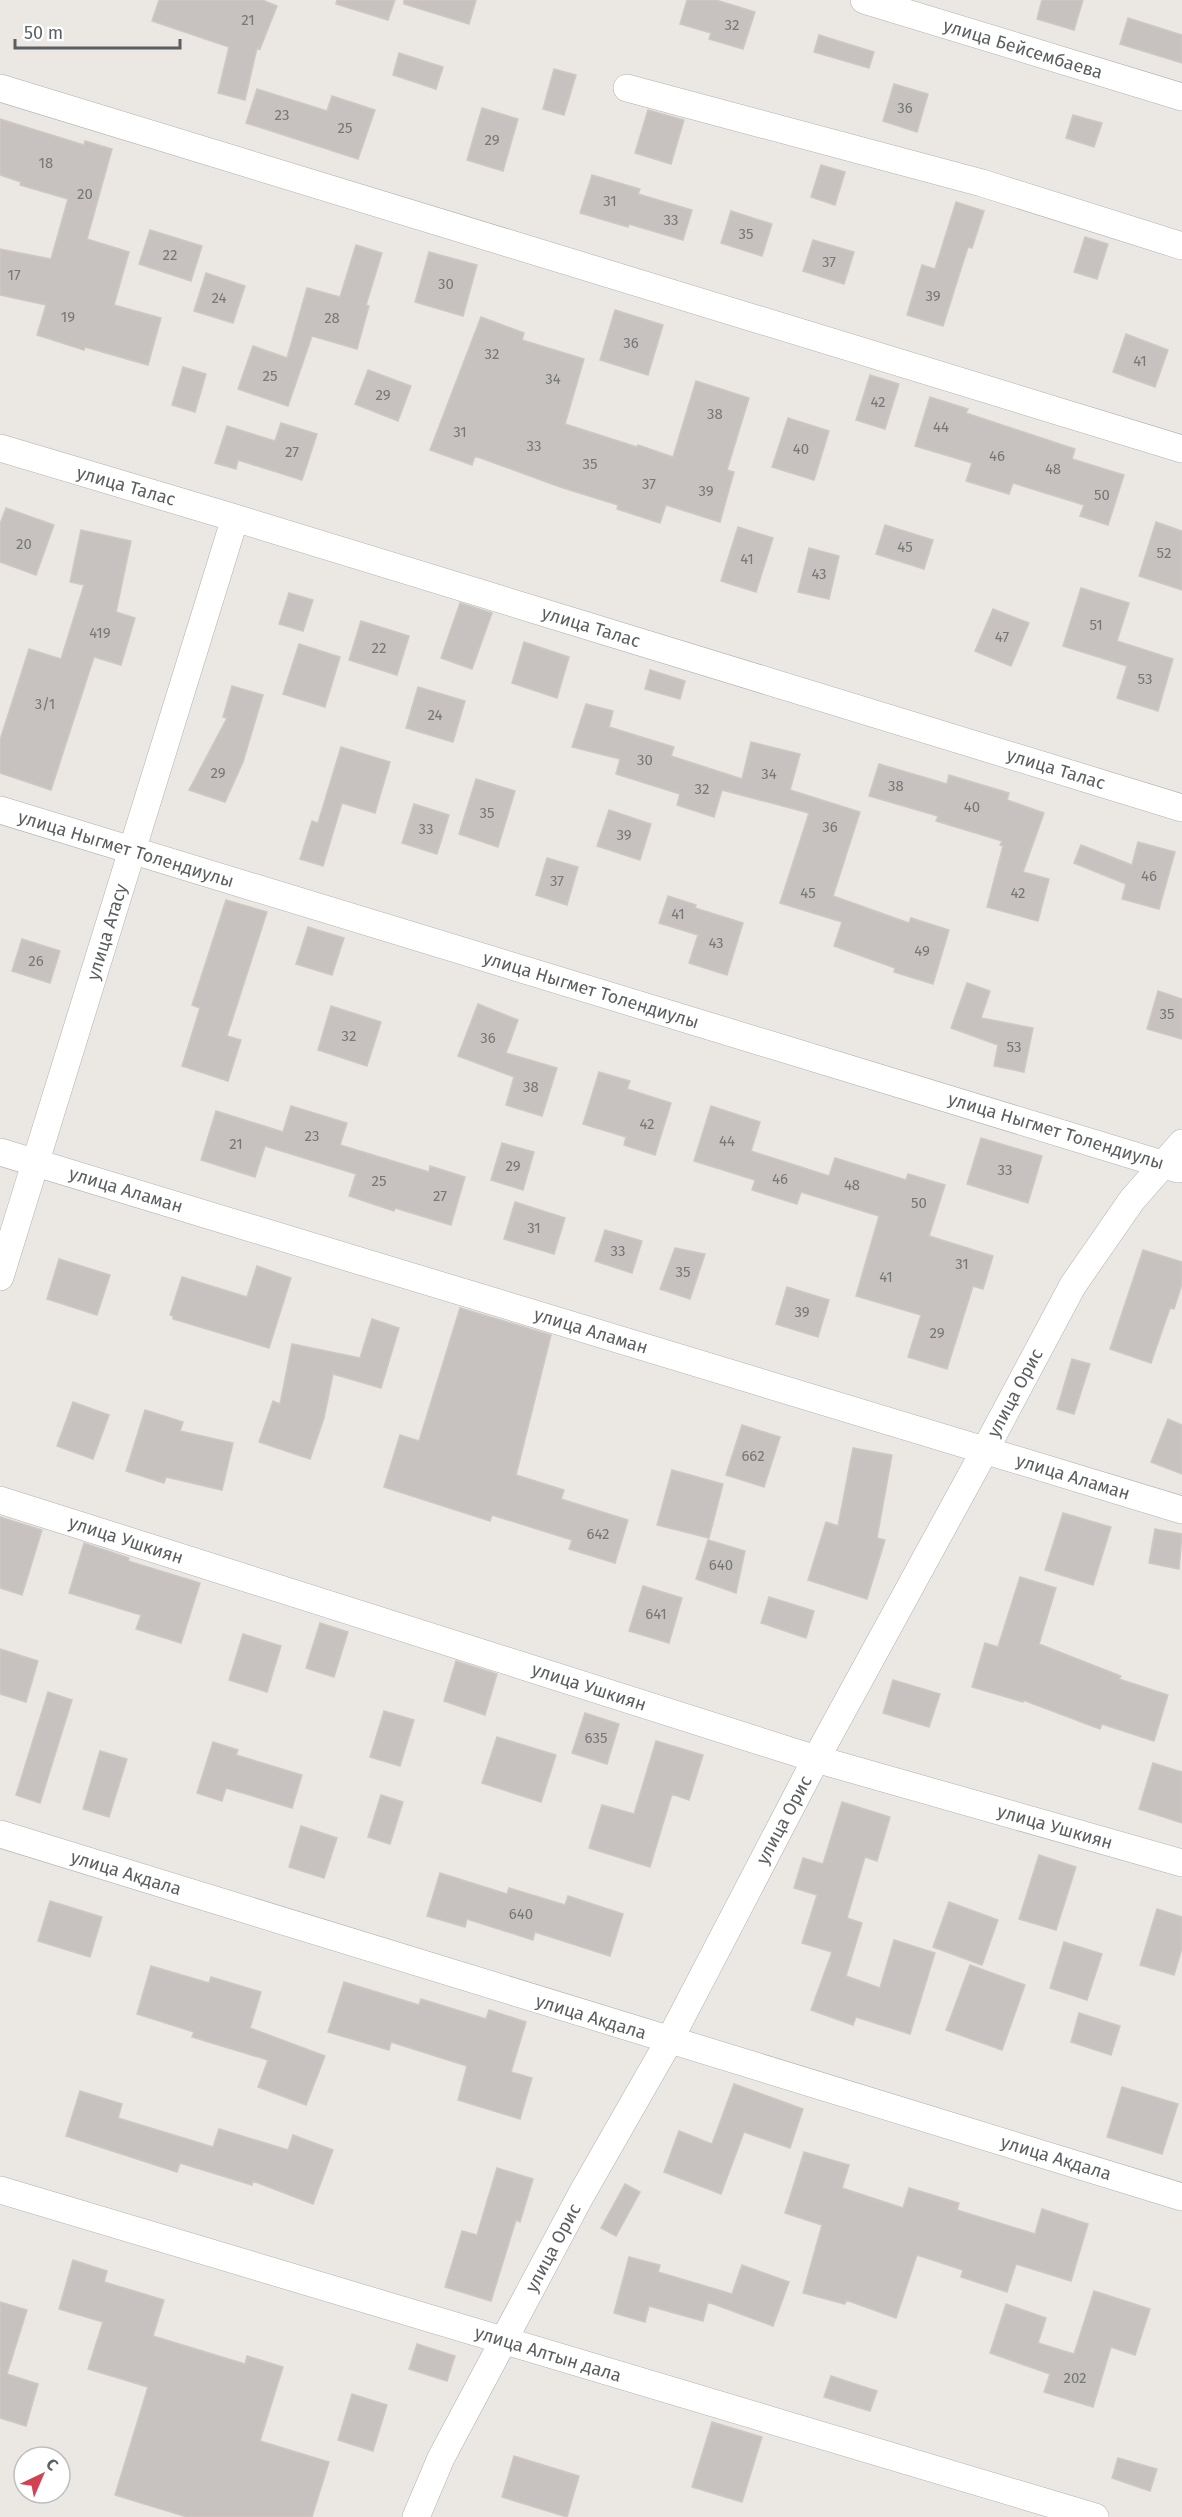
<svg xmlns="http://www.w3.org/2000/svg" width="1182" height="2517" font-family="'Fira Sans',sans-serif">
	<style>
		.building { fill: #c7c2bf; stroke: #cfc8c2; stroke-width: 1.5 }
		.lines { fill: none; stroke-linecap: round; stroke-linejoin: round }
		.minor-casing { stroke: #aeb1b3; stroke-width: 28 }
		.minor { stroke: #fff; stroke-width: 27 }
		.labels { text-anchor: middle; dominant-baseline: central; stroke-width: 4.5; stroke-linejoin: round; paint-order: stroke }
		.number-label { font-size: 15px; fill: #767878 }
		.street-label { font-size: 18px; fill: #5b5f61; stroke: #fff }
	</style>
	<rect width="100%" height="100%" fill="#ebe7e2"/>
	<path class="building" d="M159,0h103l15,6 -17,43 -3,-1 -12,52 -27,-7 11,-46 -77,-26z
		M337,0h58l-7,20 -52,-16z
		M404,0h72l-7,24 -65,-20z
		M687,0h29l39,12 -12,37 -34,-10 2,-6 -31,-9z
		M1042,0h41l-9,30 -37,-11z
		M1128,18l54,17v28l-62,-19z
		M819,35l55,17 -5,16 -55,-16z
		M399,53l44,14 -7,22 -43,-14z
		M554,69l22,6 -12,40 -21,-6z
		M894,84l34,10 -11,38 -34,-11z
		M257,89l70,22 5,-15 43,14 -17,49 -112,-36z
		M482,108l36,11 -15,52 -36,-11z
		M648,110l36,10 -13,44 -36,-11z
		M1073,115l29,8 -8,24 -28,-9z
		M0,119l84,26 1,-4 27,8 -25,90 42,13 -15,53 47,13 -13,47 -63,-18 -1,3 -47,-15 9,-30 -46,-10v-46l51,10 17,-60 -48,-14 1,-3 -21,-7z
		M821,165l24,7 -10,33 -24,-8z
		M592,175l48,14 -2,5 54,16 -9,30 -54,-16 -1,3 -48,-14z
		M956,202l28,9 -12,37 -4,-1 -25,79 -36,-11 15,-50 13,4z
		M731,211l41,13 -10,32 -41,-13z
		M150,230l52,16 -11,35 -52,-17z
		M1085,237l23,7 -11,35 -23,-7z
		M813,240l41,12 -10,32 -41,-13z
		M356,245l26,8 -16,52 3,1 -12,43 -45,-13 -24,70 -50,-17 15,-43 34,12 20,-70 33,9z
		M429,252l48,13 -14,51 -48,-14z
		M206,273l39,13 -12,37 -39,-12z
		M615,310l48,15 -15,50 -48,-15z
		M481,317l43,16 -2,7 62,19 -19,65 72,23 1,-2 35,12 23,-76 53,17 -22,72 7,2 -14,50 -54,-17 -6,18 -43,-14 1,-4 -58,-18 -85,-31 -3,9 -42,-15z
		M1126,334l42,16 -13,37 -42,-15z
		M183,367l23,7 -11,38 -23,-7z
		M368,370l43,16 -13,35 -43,-17z
		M870,375l29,9 -14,45 -29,-9z
		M930,397l38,12 -2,4 109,36 -3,10 52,16 -16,50 -28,-9 4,-11 -71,-22 -4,11 -43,-13 6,-18 -57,-17z
		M788,418l41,13 -15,49 -42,-13z
		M281,423l36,11 -15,46 -64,-20 -2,9 -21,-6 12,-37 48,15z
		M6,508l48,17 -18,50 -36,-13v-38z
		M1156,522l26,9v59l-43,-14z
		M885,525l48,15 -9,29 -48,-15z
		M738,527l35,11 -17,54 -35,-11z
		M81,530l50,11 -15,71 19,6 -14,47 -27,-8 -43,133 -51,-17v-33l29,-91 32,10 23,-74 -14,-3z
		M809,548l30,8 -10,43 -31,-7z
		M1081,588l48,15 -12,38 56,18 -15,52 -41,-13 10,-32 -64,-20z
		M289,593l24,7 -10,31 -24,-7z
		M460,603l32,10 -20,56 -31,-11z
		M993,609l36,14 -18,43 -36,-15z
		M361,621l48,15 -12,39 -48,-15z
		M524,642l45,15 -12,41 -45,-15z
		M299,644l41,13 -15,50 -42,-13z
		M650,670l35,11 -5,18 -35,-10z
		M232,686l31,9 -20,67 -18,40 -36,-12 38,-72 -4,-1z
		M418,687l47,14 -12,41 -47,-14z
		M586,704l27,7 -4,16 65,20 -3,9 71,23 9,-37 49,12 -10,36 70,22 -27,84 76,27 2,-5 38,12 -16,54 -39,-12 1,-4 -61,-22 8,-24 -62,-19 29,-90 -87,-23 -8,27 -37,-12 3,-11 -64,-20 4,-15 -48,-12z
		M341,747l49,15 -15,51 -33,-10 -19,63 -23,-7 12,-38 6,2z
		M879,764l68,20 2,-9 60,18 -2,7 37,13 -21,59 26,7 -11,42 -51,-14 16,-61 -3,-1 2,-4 -66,-20 2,-5 -69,-20z
		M476,779l39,12 -17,56 -39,-13z
		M414,804l35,11 -12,39 -35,-11z
		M609,810l42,14 -11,36 -43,-14z
		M1138,842l37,10 -16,57 -37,-10 4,-15 -52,-21 7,-18 51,20z
		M547,858l31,9 -11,38 -31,-10z
		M668,896l28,9 -1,3 48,15 -16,52 -38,-12 9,-28 -39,-12z
		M226,900l41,12 -40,124 14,4 -13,41 -46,-15 18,-58 -8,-3z
		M308,927l36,11 -12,37 -36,-11z
		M22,939l38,12 -10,32 -38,-12z
		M967,983l23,8 -9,27 52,10 -9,44 -30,-6 4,-21 -47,-17z
		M1158,991l24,8v40l-35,-10z
		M478,1004l40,16 -12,33 51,15 -15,48 -36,-11 8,-28 -56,-21z
		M331,1006l50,16 -14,44 -49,-16z
		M599,1072l31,9 -3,8 44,14 -16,52 -31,-10 2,-8 -43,-13z
		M291,1106l56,17 -7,22 89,27 1,-6 35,11 -14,48 -56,-17 -1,3 -45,-15 7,-22 -91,-28 -10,31 -54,-17 15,-49 67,21z
		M711,1106l49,16 -9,29 78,25 6,-18 71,22 2,-6 37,11 -16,51 64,20 -10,33 -10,-3 -26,83 -39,-12 13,-42 -65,-19 23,-80 -78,-24 -4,12 -45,-14 3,-10 -61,-19z
		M981,1138l61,18 -14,47 -61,-19z
		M502,1143l32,9 -11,38 -32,-10z
		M515,1202l50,16 -11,36 -50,-15z
		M605,1230l37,11 -10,32 -37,-12z
		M675,1248l30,6 -15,45 -30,-10z
		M1143,1250l39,12v22l-8,25 -4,-1 -19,55 -41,-14z
		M59,1259l51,16 -13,40 -50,-16z
		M257,1266l34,12 -22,70 -96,-29v-3l-3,-1 12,-38 65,20z
		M787,1287l42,13 -11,37 -42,-13z
		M460,1308l91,27 -35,140 48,15 -3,9 67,21 -13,43 -46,-14 3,-9 -80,-25 -2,6 -106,-34 16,-52 19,6z
		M372,1319l27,9 -18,60 -48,-14 -9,44 -14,41 -51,-17 14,-41 7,3 12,-60 68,14z
		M1072,1359l18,5 -16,50 -17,-5z
		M73,1402l36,13 -16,44 -36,-13z
		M145,1410l38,12 -3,9 53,12 -11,47 -56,-13 -2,6 -38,-12z
		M1168,1419l14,6v49l-31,-12z
		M742,1425l38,12 -16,50 -38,-12z
		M853,1448l39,7 -15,83 8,2 -18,59 -59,-19 18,-58 12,4z
		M672,1470l51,14 -14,54 -52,-13z
		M1063,1513l48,14 -18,58 -48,-15z
		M0,1517l42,13 -20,65 -22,-7z
		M1155,1529l27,5 -3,35 -30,-6z
		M708,1540l37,11 -9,42 -40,-14z
		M84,1543l45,15 -1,3 72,22 -19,60 -45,-14 5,-14 -72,-22z
		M1020,1577l36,11 -17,56 82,32 -2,3 49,16 -14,46 -52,-17 -2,5 -77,-29v2l-51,-15 13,-44 13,4z
		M643,1586l39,12 -13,45 -40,-12z
		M769,1597l45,14 -8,27 -45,-15z
		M320,1623l28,9 -14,45 -28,-9z
		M243,1634l38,12 -14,46 -38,-12z
		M0,1649l38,12 -12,41 -26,-8z
		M456,1661l41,13 -12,41 -41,-14z
		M893,1680l47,14 -11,33 -46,-14z
		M48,1692l24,8 -32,103 -24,-8z
		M384,1711l30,9 -14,46 -30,-9z
		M585,1713l34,11 -12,40 -35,-11z
		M497,1737l59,18 -15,47 -59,-19z
		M656,1741l47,14 -14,45 -17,-6 -22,73 -61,-19 13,-43 32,9z
		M213,1742l25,8 -2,5 66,20 -10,33 -66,-20 -4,13 -25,-8z
		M100,1751l27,8 -18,58 -26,-8z
		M1153,1763l29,9v51l-43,-14z
		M381,1795l22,7 -13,42 -22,-7z
		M842,1802l48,15 -13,44 -12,-4 -18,61 15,5 -16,53 34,12 14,-48 41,13 -25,81 -54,-17 -3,8 -42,-15 21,-58 -30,-9 15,-48 -23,-7 9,-30 20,6z
		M301,1826l36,12 -13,40 -35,-11z
		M1039,1855l37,12 -20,63 -37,-11z
		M440,1873l67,21 2,-6 56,17 3,-9 55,18 -13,42 -75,-24 -2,8 -66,-21 -2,8 -38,-11z
		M50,1901l52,16 -12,40 -52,-16z
		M949,1902l49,18 -16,45 -49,-18z
		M1157,1909l25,8v31l-8,27 -34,-10z
		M1064,1942l38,12 -15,46 -37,-12z
		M970,1965l55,20 -23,65 -56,-20z
		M151,1966l58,17 2,-6 50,15 -11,36 75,28 -19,49 -48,-18 10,-27 -76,-23 2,-5 -57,-18z
		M344,1982l75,23 2,-6 65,20 3,-9 37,12 -15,50 21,6 -12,41 -62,-19 9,-34 -76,-24 -2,8 -61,-18z
		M1079,2013l41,13 -9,29 -40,-13z
		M734,2084l69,25 -13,39 -46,-16 -23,62 -57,-22 15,-41 33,13z
		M1122,2087l56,17 -16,50 -55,-17z
		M80,2091l42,13 -4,14 95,29 6,-18 69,21 5,-15 40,15 -20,54 -60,-23 -1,4 -72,-22 -3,9 -111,-36z
		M804,2152l45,13 -7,23 61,20 6,-20 50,15 -2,7 78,24 7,-25 46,15 -17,57 -55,-17 -9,28 -46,-15 2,-7 -46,-15 -21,63 -50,-18 -1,4 -42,-11 19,-68 -37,-12z
		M497,2168l36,11 -13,43 -4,-2 -25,81 -46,-14 17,-56 15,4z
		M625,2184l15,8 -24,44 -15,-8z
		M629,2257l31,8 -2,7 74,22 10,-29 47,17 -16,44 -65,-24 -5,19 -54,-15 -4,16 -31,-9z
		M73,2260l34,11 -3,11 60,18 -11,36 92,28 2,-8 36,11 -23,74 69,21 -17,55h-125l-72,-22 33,-108 -60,-18 15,-47 -44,-13z
		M1094,2291l56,18 -15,46 -24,-8 -18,60 -49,-15 6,-18 -60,-21 16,-49 40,14 -8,25 36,11z
		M0,2302l27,8 -20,64 31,10 -12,42 -26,-8z
		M417,2344l38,12 -8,25 -38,-12z
		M831,2376l46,15 -7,20 -46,-14z
		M352,2394l35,11 -14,46 -35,-11z
		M712,2422l50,15 -20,65 -50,-15z
		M514,2456l65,20 -12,41 -65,-20z
		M1118,2458l39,11 -7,22 -38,-13z"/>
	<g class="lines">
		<defs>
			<path id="minor" d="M864,0l318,97
				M0,88l1182,361
				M627,88l355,95 200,63
				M0,448l235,70 947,290
				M0,810l1178,359
				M0,1152l1182,358
				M0,1277l235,-759
				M0,1500l816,259 366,104
				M0,1834l1182,363
				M0,2190l1095,327
				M416,2517l25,-59 140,-263 88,-154 147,-282 169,-309 88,-165 59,-85 50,-57"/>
		</defs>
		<use href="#minor" class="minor-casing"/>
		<use href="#minor" class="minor"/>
	</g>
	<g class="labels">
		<g class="number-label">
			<text x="248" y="20">21</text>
			<text x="732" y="25">32</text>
			<text x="905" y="108">36</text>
			<text x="282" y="115">23</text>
			<text x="345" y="128">25</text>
			<text x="492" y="140">29</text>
			<text x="46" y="163">18</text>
			<text x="85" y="194">20</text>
			<text x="610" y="201">31</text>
			<text x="671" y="220">33</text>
			<text x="746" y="234">35</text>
			<text x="170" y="255">22</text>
			<text x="829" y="262">37</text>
			<text x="14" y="275">17</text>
			<text x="446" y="284">30</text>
			<text x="933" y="296">39</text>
			<text x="219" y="298">24</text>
			<text x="68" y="317">19</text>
			<text x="332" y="318">28</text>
			<text x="631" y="343">36</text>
			<text x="492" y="354">32</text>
			<text x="1140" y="361">41</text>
			<text x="270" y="376">25</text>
			<text x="553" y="379">34</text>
			<text x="383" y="395">29</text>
			<text x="878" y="402">42</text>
			<text x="715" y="414">38</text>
			<text x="941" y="427">44</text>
			<text x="460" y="432">31</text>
			<text x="534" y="446">33</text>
			<text x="801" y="449">40</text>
			<text x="292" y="452">27</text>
			<text x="997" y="456">46</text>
			<text x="590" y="464">35</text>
			<text x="1053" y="469">48</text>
			<text x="649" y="484">37</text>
			<text x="706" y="491">39</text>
			<text x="1102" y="495">50</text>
			<text x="24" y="544">20</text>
			<text x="905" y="547">45</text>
			<text x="1164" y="553">52</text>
			<text x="747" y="559">41</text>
			<text x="819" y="574">43</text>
			<text x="1096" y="625">51</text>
			<text x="100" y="633">419</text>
			<text x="1002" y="637">47</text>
			<text x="379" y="648">22</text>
			<text x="1145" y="679">53</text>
			<text x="45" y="704">3/1</text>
			<text x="435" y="715">24</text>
			<text x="645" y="760">30</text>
			<text x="218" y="773">29</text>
			<text x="769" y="774">34</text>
			<text x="896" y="786">38</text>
			<text x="702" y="789">32</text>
			<text x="972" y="807">40</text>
			<text x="487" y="813">35</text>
			<text x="830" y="827">36</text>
			<text x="426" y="829">33</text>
			<text x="624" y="835">39</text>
			<text x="1149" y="876">46</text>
			<text x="557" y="881">37</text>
			<text x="808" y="893">45</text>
			<text x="1018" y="893">42</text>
			<text x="678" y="914">41</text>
			<text x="716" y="943">43</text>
			<text x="922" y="951">49</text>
			<text x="36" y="961">26</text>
			<text x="1167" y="1014">35</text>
			<text x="349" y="1036">32</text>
			<text x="488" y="1038">36</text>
			<text x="1014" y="1047">53</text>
			<text x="531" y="1087">38</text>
			<text x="647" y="1124">42</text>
			<text x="312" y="1136">23</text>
			<text x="727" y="1141">44</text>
			<text x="236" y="1144">21</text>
			<text x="513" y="1166">29</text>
			<text x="1005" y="1170">33</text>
			<text x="780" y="1179">46</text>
			<text x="379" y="1181">25</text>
			<text x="852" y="1185">48</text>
			<text x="440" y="1196">27</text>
			<text x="919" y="1203">50</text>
			<text x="534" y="1228">31</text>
			<text x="618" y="1251">33</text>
			<text x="962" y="1264">31</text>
			<text x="683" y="1272">35</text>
			<text x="886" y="1277">41</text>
			<text x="802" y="1312">39</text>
			<text x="937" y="1333">29</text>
			<text x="753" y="1456">662</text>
			<text x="598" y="1534">642</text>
			<text x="721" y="1565">640</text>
			<text x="656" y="1614">641</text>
			<text x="596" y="1738">635</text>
			<text x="521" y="1914">640</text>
			<text x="1075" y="2378">202</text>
		</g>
		<g class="street-label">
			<text transform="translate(1023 49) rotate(17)">улица Бейсембаева</text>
			<text transform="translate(126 486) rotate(16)">улица Талас</text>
			<text transform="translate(591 627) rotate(17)">улица Талас</text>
			<text transform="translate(1056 769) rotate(17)">улица Талас</text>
			<text transform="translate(126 849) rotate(17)">улица Ныгмет Толендиулы</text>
			<text transform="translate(107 932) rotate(-73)">улица Атасу</text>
			<text transform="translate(591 990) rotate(17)">улица Ныгмет Толендиулы</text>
			<text transform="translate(1056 1131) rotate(17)">улица Ныгмет Толендиулы</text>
			<text transform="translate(126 1190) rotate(17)">улица Аламан</text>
			<text transform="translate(591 1331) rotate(17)">улица Аламан</text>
			<text transform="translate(1015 1393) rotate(-62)">улица Орис</text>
			<text transform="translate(1073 1477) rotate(17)">улица Аламан</text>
			<text transform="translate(126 1540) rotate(18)">улица Ушкиян</text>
			<text transform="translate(589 1687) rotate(18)">улица Ушкиян</text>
			<text transform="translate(784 1820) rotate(-62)">улица Орис</text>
			<text transform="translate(1055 1827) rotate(16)">улица Ушкиян</text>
			<text transform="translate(126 1873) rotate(17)">улица Акдала</text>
			<text transform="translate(591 2017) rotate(17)">улица Акдала</text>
			<text transform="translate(1056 2158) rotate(17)">улица Акдала</text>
			<text transform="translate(553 2248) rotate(-62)">улица Орис</text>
			<text transform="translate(548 2354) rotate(17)">улица Алтын дала</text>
		</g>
	</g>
	<g transform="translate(42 2475) rotate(44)"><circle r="28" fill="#ffffff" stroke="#bdbfc0" stroke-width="1.5"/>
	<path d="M0-4.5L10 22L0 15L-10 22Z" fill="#d24253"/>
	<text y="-9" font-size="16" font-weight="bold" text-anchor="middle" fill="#5b5f61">С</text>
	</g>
	<path d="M15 39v9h165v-9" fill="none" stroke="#5b5f61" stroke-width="3"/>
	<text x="24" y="39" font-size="18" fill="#5b5f61" stroke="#ffffff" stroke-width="4.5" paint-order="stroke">50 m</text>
</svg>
